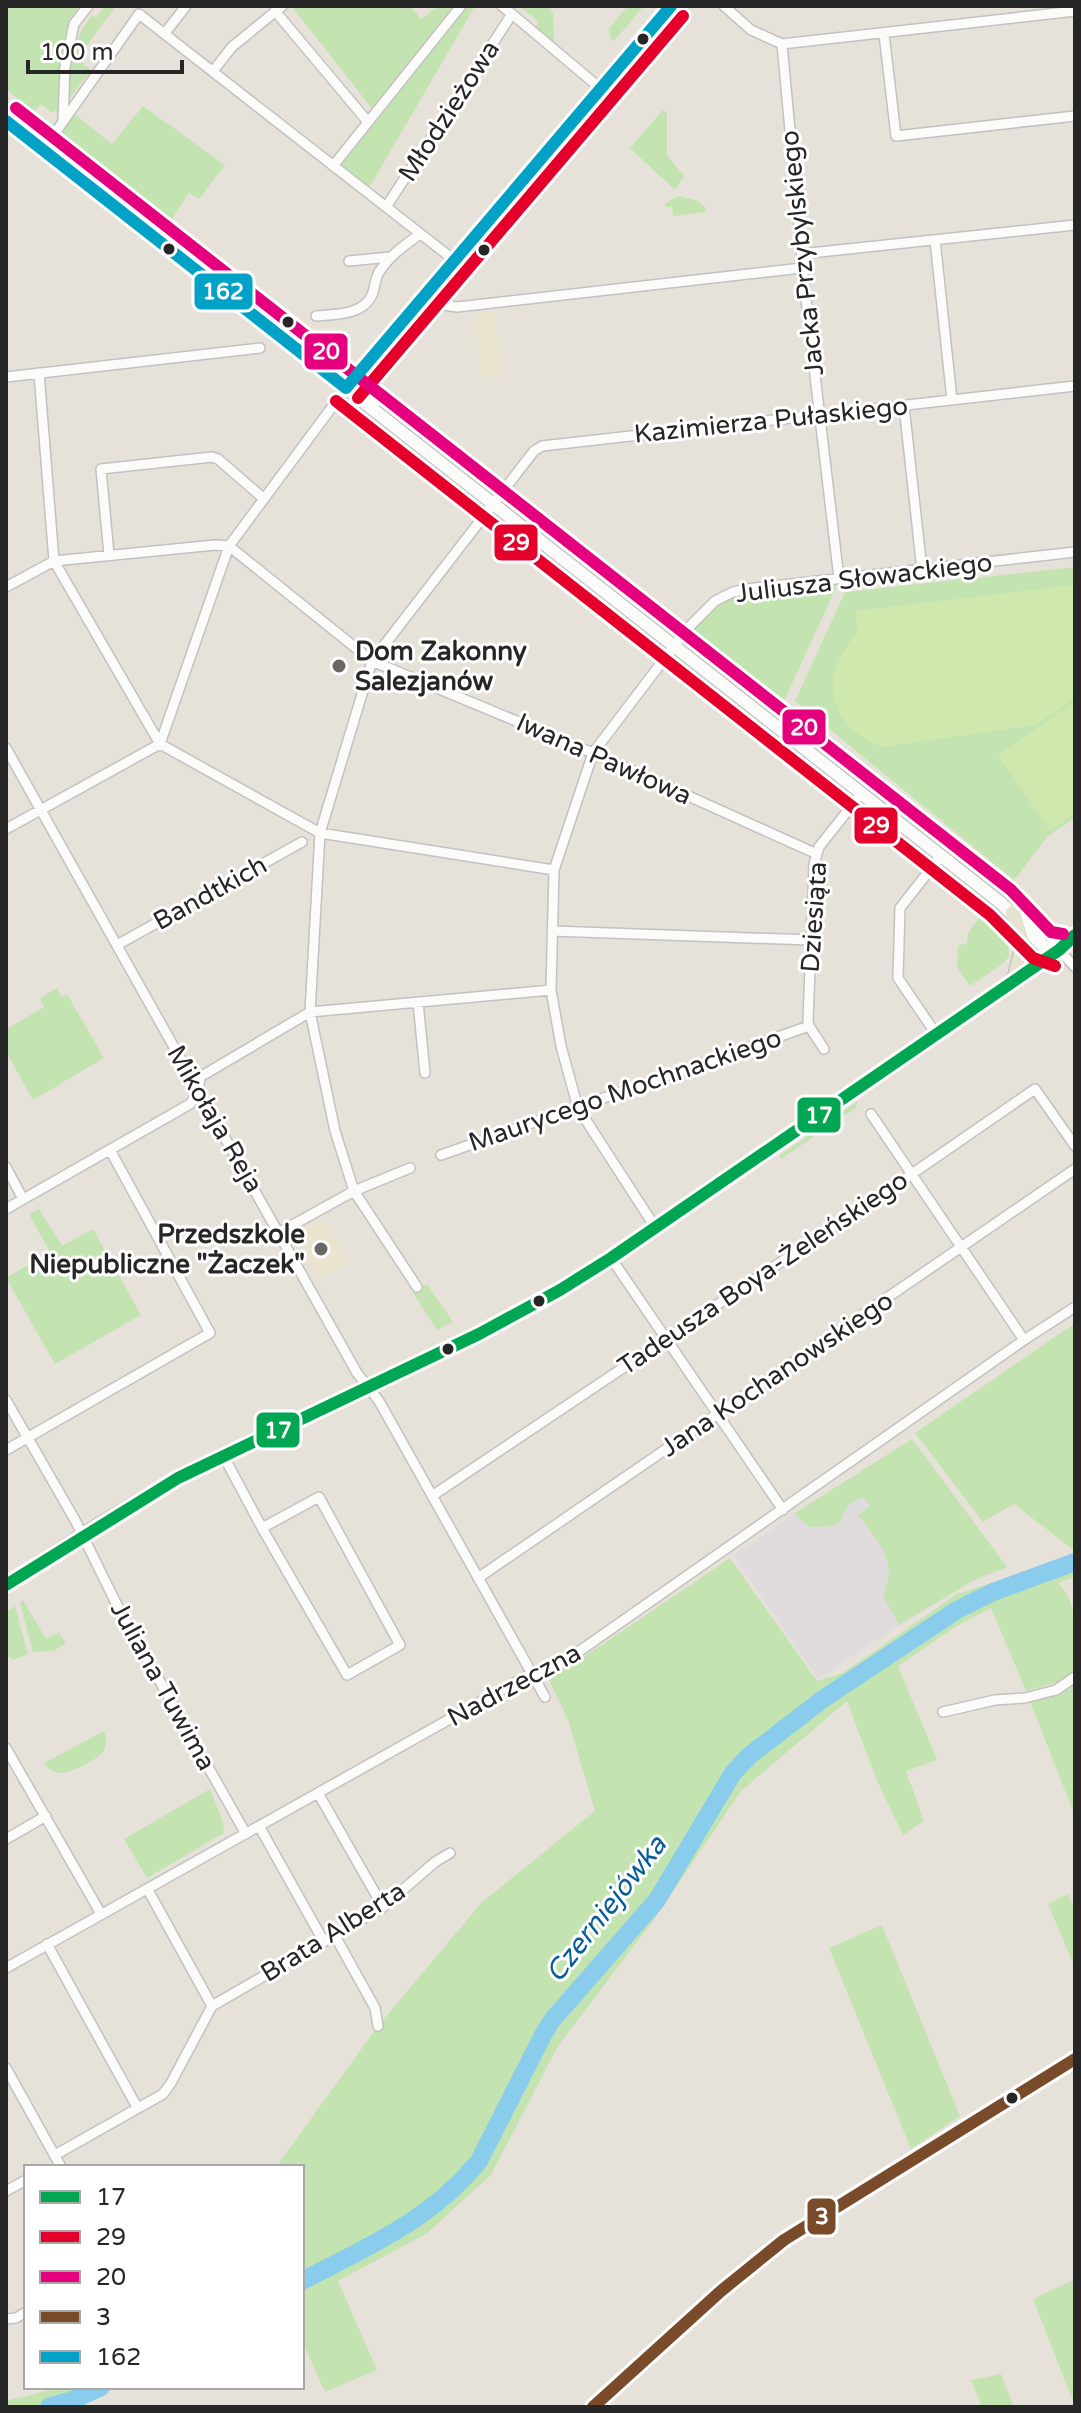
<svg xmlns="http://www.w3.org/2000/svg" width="1081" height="2413" font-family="'Varela Round',sans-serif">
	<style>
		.industrial { fill: #e0dcde }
		.education { fill: #eae3ce }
		.green { fill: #c3e4b1 }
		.pitch { fill: #cfe8ae }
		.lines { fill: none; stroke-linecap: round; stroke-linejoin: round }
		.river { stroke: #8accec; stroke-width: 18 }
		.street-casing { stroke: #c3c1c1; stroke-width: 12 }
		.secondary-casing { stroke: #c3c1c1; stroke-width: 15 }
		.primary-casing { stroke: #c3c1be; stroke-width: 17 }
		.street { stroke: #fbfbf9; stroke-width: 9 }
		.secondary { stroke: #fbfbf9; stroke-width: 12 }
		.primary { stroke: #e6e2d1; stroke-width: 14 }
		.bus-1-casing { stroke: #fff; stroke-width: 18 }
		.bus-2-casing { stroke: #fff; stroke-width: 18 }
		.bus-3-casing { stroke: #fff; stroke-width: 18 }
		.bus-4-casing { stroke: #fff; stroke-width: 18 }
		.bus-5-casing { stroke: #fff; stroke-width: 18 }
		.bus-1 { stroke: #00a651; stroke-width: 12 }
		.bus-2 { stroke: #e4002b; stroke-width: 12 }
		.bus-3 { stroke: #e5007d; stroke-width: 12 }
		.bus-4 { stroke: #7a4b2a; stroke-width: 12 }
		.bus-5 { stroke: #02a2c6; stroke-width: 12 }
		.bus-dot { fill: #262626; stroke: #fff; stroke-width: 3 }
		.poi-dot { fill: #696865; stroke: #fff; stroke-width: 3 }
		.labels { text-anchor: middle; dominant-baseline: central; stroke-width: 6; stroke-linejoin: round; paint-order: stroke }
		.street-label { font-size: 26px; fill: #262626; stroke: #fff }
		.poi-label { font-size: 26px; font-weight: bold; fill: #262626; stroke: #fff; text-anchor: start }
		.water-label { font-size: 28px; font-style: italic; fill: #075d9a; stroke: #fff }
		.line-badge { stroke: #fff; stroke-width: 3 }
		.badge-label { font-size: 22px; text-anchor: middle; font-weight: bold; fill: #fff }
	</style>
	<rect width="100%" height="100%" fill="#e6e2da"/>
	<path class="industrial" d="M912,1439l95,128 -51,22 -138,90 -85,-123 62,-43z"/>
	<path class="education" d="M495,311l7,66 -11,1 -10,-3 -7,-62z
		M322,1218l27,45 -30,16 -25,-45z"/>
	<path class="green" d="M6,6h74l-11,14 -8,46 -2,45 -8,1 -10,-8 -7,8 -28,-23z
		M105,6h11l-39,53 14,11 -22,29c2,-34 1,-56 23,-84l4,3z
		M296,6h114l11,13 17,-13h37l-106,182 -29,-24 37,-49 -84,-107z
		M519,6h30l4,7 1,28 -2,2 -18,-14 5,-7z
		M628,6h16l-30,35 -4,-3 -1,-10z
		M683,6h8l-100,116v-9z
		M143,106l82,59 -26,34 -10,-6 -17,26 -113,-86 14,-20 39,31z
		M663,110l4,2v43l17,21 -9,14 -45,-42z
		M55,140l67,54 -3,4 -64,-50z
		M678,196l20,5 8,7 -1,4 -32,4 -1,-9h-6l-1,-3z
		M128,198l59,47h-8l-55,-43z
		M1075,567v251l-27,18 -34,44 -219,-179 50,-109z
		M835,583l1,5 -52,113 -90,-71 26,-26 16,-8z
		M688,638l15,9 91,72 2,4 14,9 -5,7 -116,-91 -3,-6z
		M830,748l13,12h4l79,64 -1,2 -9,1 -92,-73z
		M931,828l76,61 -3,3h-5l-68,-53 -2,-6z
		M984,912l24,20 1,24 -5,7 -34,23 -13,-19 1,-21 9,-3 1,-10z
		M57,988l5,9 5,-3 37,64 -71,42 -27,-48v-23l38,-22 -4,-9z
		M858,1101l-2,7 -75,51 -2,-3z
		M39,1209l23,37 31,-17 48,86 -86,49 -49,-86 44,-26 -21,-38z
		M427,1284l26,38 -16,8 -24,-37z
		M1075,1323v228l-61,-47 -31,18 -68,-89z
		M912,1439l95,128 -31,12 -77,46 -16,-29c16,-35 -5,-53 -25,-81l12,-9 -7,-9 -14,7 -10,19c-21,6 -31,9 -44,-10z
		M1075,1556v21l-17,6c23,21 17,62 17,91l-11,6 -38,11 -35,-83 -36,19 -57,39 39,94 -31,11 18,50 -21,14 -26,-54 -30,-80 -106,90 -88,130 -95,125 -67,129 -65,59 -88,47 39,89 -52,22 -23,-51v-174h-26l102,-141 104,-124 113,-91 -27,-91 -20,-42 12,-5 170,-115 87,123 26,-8 114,-79z
		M23,1600l23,39 13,-7 7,11 -12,8 -21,1 -13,-49z
		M15,1606l13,48 -15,6 -7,-5v-43z
		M1075,1683v133l-46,-117 28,-5z
		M104,1731c2,6 3,13 0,19 -4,9 -35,24 -44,23 -7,0 -12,-5 -16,-10z
		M210,1789l13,33 1,11 -77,45 -23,-39z
		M1068,1894l7,16v58l-27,-64z
		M882,1925l78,191 -49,33 -82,-201z
		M1075,2279v118l-3,2 -39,-100z
		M1001,2374l13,33h-32l-11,-27z
		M63,2387h53l-44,20h-66v-6z"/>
	<path class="pitch" d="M1075,585v112l-39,28 -154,22c-56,-23 -64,-71 -24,-114l-3,-22z
		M1075,702v111l-25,18 -52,-76z"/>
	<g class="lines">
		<path class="river" d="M302,2281c65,-34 129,-61 177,-120l65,-128 9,-14 104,-119 76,-127 17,-18 73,-56 134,-89 36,-18 82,-30
			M49,2407l24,-7 28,-13"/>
		<defs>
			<path id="street" d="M724,6l27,24 31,14 293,-33
				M275,11l93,111
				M512,14l88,74
				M165,33l21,-27
				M884,34l12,102 179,-20
				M782,44l22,238 35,297
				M213,71l19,-24 50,-41
				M63,121l2,-54 9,-43 14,-18
				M43,150l96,-136 315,246
				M333,166l128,-160
				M386,207l126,-193 -10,-8
				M935,240l17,160
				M349,261l41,-4
				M425,296l18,9 14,2 345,-39 8,-15 265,-28
				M316,316c19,-2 46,0 56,-21 3,-7 3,-16 7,-23 11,-17 26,-27 41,-38
				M39,373l15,188 106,183 160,89 234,37
				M6,377l254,-29
				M904,406l18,164
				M109,555l-8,-86 111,-12 6,2 45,39
				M6,587l48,-26 161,-16 14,1 143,115 221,92 224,101
				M6,748l351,625 22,28 166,296
				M6,829l154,-85 69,-198 103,-139
				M552,931l258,9
				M117,945l185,-103
				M1059,950l16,17
				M418,1002l7,71
				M936,1034l-38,-56 2,-70 40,-51
				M824,1049l-15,-23 -1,-5 6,-157 5,-17 42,-53
				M871,1114l153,226
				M441,1155l368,-129
				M6,1167l17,32
				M6,1209l184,-105 8,-12 2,-15 110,-65 241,-22
				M655,1227l-77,-119 -17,-62 -10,-56 3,-120 39,-117 94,-124 28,-28 18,-9 13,-3 329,-37
				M280,1232l74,-41 56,-23
				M611,1258l172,252
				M417,1287l-63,-96 -19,-60 -25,-119 10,-179 52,-172 162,-210 8,-5 533,-60
				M6,1400l69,120 44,89 127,225
				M6,1450l204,-117 -100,-183
				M223,1455l39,73 85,147 53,-30 -81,-148 -57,31
				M432,1496l474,-318 129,-89 40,57
				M478,1578l597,-409
				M943,1712l52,-12 30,-2 31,-8 19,-13
				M6,1748l95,166
				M318,1793l65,114
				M259,1826l65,116
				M6,1839l40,-23
				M335,1936l40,72 3,18
				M47,1944l90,163
				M6,1968l524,-294 31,-10 463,-324 51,-33
				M212,2006l171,-99 52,-45 15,-9
				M6,2068l55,99
				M55,2155l108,-61 8,-11 41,-77 -64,-116
				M6,2191l20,-11
				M6,2319l10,-1 10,-6"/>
			<path id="secondary" d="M6,121l995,782 42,43 16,4
				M346,388l325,-382
				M373,409l2,-53
				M1019,916l33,20 7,14
				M593,2407l128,-116 63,-51 291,-181"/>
			<path id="primary" d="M1013,913l10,32 -9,36
				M6,1585l95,-61 77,-46 301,-144 81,-44 51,-32 448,-308 16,-15"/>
		</defs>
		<use href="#street" class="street-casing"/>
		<use href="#secondary" class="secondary-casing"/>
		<use href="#primary" class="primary-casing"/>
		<use href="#street" class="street"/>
		<use href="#secondary" class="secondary"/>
		<use href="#primary" class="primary"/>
		<defs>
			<path id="bus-1" d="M6,1585l172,-107 301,-144 81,-44 51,-32 448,-308 16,-15"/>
			<path id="bus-2" d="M358,398l325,-382
				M336,401l654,514 43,43 22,8"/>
			<path id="bus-3" d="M16,108l995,782 40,42 12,2"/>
			<path id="bus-4" d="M593,2407l128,-116 63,-51 291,-181"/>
			<path id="bus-5" d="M6,121l340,267
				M346,388l325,-382"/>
		</defs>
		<use href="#bus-1" class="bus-1-casing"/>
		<use href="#bus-2" class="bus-2-casing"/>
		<use href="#bus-3" class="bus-3-casing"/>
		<use href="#bus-4" class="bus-4-casing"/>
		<use href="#bus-5" class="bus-5-casing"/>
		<use href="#bus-1" class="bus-1"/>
		<use href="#bus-2" class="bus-2"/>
		<use href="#bus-3" class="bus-3"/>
		<use href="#bus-4" class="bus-4"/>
		<use href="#bus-5" class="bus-5"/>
	</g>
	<g class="bus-dot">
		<circle cx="643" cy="39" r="7"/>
		<circle cx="169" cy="249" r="7"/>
		<circle cx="484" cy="250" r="7"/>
		<circle cx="288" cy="322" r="7"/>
		<circle cx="539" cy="1301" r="7"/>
		<circle cx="448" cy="1349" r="7"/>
		<circle cx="1012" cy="2098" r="7"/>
	</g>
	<g class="poi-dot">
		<circle cx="339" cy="666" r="8"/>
		<circle cx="321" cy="1249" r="8"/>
	</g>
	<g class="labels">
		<g class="street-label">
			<text transform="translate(449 111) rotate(-57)">Młodzieżowa</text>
			<text transform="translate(802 253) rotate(-96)">Jacka Przybylskiego</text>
			<text transform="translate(771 420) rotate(-6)">Kazimierza Pułaskiego</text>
			<text transform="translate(864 578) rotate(-7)">Juliusza Słowackiego</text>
			<text transform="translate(604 759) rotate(24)">Iwana Pawłowa</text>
			<text transform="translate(210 893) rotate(-29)">Bandtkich</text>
			<text transform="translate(814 917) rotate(-86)">Dziesiąta</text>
			<text transform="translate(625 1090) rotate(-19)">Maurycego Mochnackiego</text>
			<text transform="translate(215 1119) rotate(60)">Mikołaja Reja</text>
			<text transform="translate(763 1273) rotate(-34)">Tadeusza Boya-Żeleńskiego</text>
			<text transform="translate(777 1374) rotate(-34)">Jana Kochanowskiego</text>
			<text transform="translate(514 1685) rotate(-28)">Nadrzeczna</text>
			<text transform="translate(163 1686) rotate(61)">Juliana Tuwima</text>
			<text transform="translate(333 1932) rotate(-32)">Brata Alberta</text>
		</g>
		<g class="poi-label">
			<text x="355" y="651">Dom Zakonny<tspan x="355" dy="30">Salezjanów</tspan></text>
			<text x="305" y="1234" text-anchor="end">Przedszkole<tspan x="305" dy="30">Niepubliczne "Żaczek"</tspan></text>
		</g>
		<g class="water-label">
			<text transform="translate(606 1909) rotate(-52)">Czerniejówka</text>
		</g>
	</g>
	<g class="line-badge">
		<rect x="193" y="272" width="61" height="39" rx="8" fill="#02a2c6"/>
		<rect x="303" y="332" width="46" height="39" rx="8" fill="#e5007d"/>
		<rect x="493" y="523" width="46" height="39" rx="8" fill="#e4002b"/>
		<rect x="781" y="708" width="46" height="38" rx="8" fill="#e5007d"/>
		<rect x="853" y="806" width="46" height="39" rx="8" fill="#e4002b"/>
		<rect x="796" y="1096" width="46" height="38" rx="8" fill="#00a651"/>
		<rect x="255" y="1411" width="46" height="38" rx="8" fill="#00a651"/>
		<rect x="806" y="2197" width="31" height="39" rx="8" fill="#7a4b2a"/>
	</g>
	<g class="badge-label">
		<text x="223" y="299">162</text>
		<text x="326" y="359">20</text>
		<text x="516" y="550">29</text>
		<text x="804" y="735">20</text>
		<text x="876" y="833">29</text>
		<text x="819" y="1123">17</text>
		<text x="278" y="1438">17</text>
		<text x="822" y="2224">3</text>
	</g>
	<rect width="1081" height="2413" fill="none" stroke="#262626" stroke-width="16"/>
	<rect x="24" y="2165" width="280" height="224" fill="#ffffff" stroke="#a8a8a8" stroke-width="2"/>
	<rect x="40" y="2191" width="40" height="12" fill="#00a651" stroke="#a8a8a8" stroke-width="2"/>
	<text x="96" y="2205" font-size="24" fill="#262626">17</text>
	<rect x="40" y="2231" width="40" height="12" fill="#e4002b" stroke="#a8a8a8" stroke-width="2"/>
	<text x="96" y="2245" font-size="24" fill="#262626">29</text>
	<rect x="40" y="2271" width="40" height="12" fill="#e5007d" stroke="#a8a8a8" stroke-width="2"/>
	<text x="96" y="2285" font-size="24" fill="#262626">20</text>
	<rect x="40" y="2311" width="40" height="12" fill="#7a4b2a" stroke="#a8a8a8" stroke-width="2"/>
	<text x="96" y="2325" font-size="24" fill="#262626">3</text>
	<rect x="40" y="2351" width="40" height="12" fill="#02a2c6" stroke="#a8a8a8" stroke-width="2"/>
	<text x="96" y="2365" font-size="24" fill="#262626">162</text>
	<path d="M28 60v12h154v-12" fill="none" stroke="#262626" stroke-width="4"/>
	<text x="40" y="60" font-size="24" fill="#262626" stroke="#ffffff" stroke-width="6" paint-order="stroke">100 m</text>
</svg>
